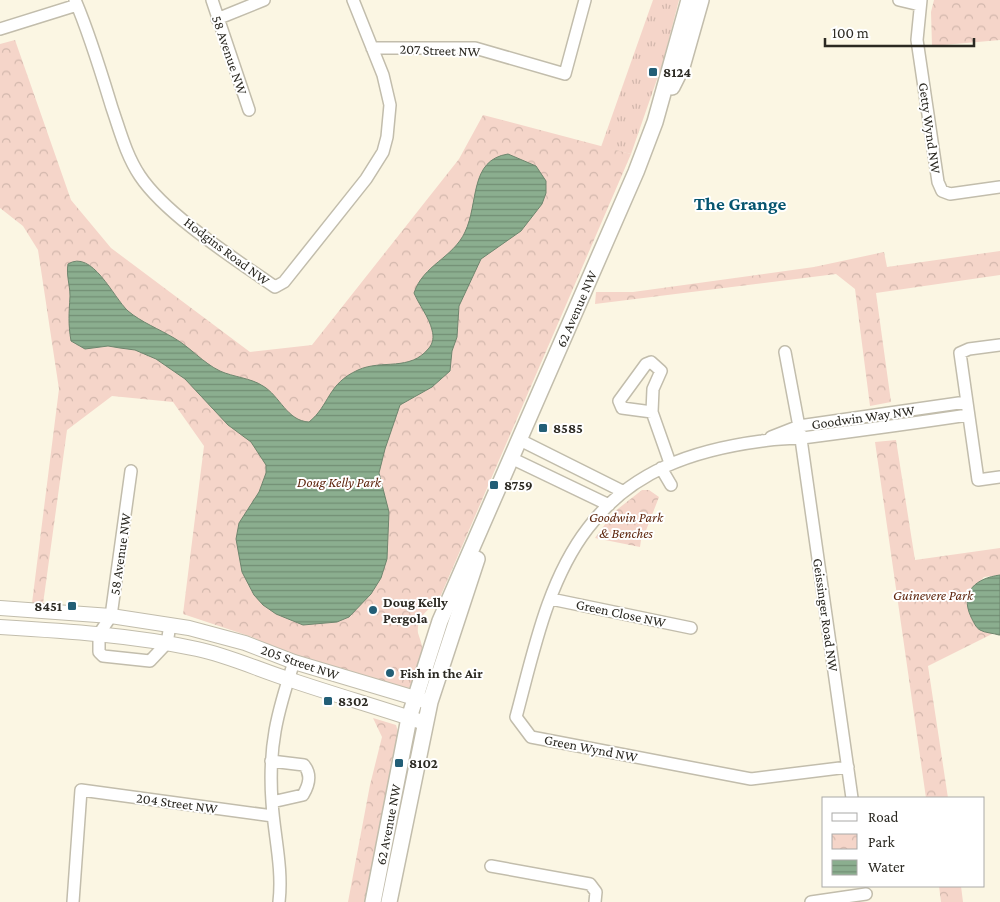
<svg xmlns="http://www.w3.org/2000/svg" width="1000" height="902" font-family="'Crimson Pro',serif">
	<style>
		.grass { fill: url(#grass-tufts) }
		.park { fill: url(#park-crowns) }
		.water { fill: url(#water-rules); stroke: #6e866e }
		.lines { fill: none; stroke-linecap: round; stroke-linejoin: round }
		.minor-casing { stroke: #c2bdac; stroke-width: 14 }
		.tertiary-casing { stroke: #c2bdac; stroke-width: 16 }
		.secondary-casing { stroke: #c2bdac; stroke-width: 18 }
		.minor { stroke: #fff; stroke-width: 11 }
		.tertiary { stroke: #fff; stroke-width: 14 }
		.secondary { stroke: #fff; stroke-width: 15 }
		.poi-dot { fill: #225e76; stroke: #fff; stroke-width: 2 }
		.labels { text-anchor: middle; dominant-baseline: central; stroke-width: 4; stroke-linejoin: round; paint-order: stroke }
		.street-label { font-size: 14px; fill: #2b2922; stroke: #fff }
		.poi-label { font-size: 14px; font-weight: bold; fill: #2b2922; stroke: #fff; text-anchor: start }
		.park-label { font-size: 14px; font-style: italic; fill: #5e250d; stroke: #fff }
		.district-label { font-size: 19px; font-weight: bold; fill: #065570; stroke: #fff }
	</style>
	<defs>
		<pattern id="grass-tufts" width="24" height="20" patternUnits="userSpaceOnUse" patternTransform="scale(1.25)"><rect width="24" height="20" fill="#f5d5c9"/><path d="M3 7l-1-3M5 7V3M7 7l1-3M15 17l-1-3M17 17v-4M19 17l1-3" fill="none" stroke="#d2b7ac"/></pattern>
		<pattern id="park-crowns" width="20" height="18" patternUnits="userSpaceOnUse" patternTransform="scale(1.25)"><rect width="20" height="18" fill="#f5d5c9"/><path d="M2 6a3 3 0 1 1 6 0M12 15a3 3 0 1 1 6 0" fill="none" stroke="#d2b7ac"/></pattern>
		<pattern id="water-rules" width="6" height="5" patternUnits="userSpaceOnUse" patternTransform="scale(1.25)"><rect width="6" height="5" fill="#8bae8f"/><path d="M0 2.5h6" fill="none" stroke="#728e74"/></pattern>
	</defs>
	<rect width="100%" height="100%" fill="#fbf6e3"/>
	<path class="grass" d="M653,0h26l-16,62 -32,92 -30,-7z"/>
	<path class="park" d="M934,0h66v40l-68,6 -1,-34z
		M15,40l56,160 40,48 139,104 62,-7 147,-186 24,-44 148,39 -193,448c-11,8 -22,16 -20,31 2,7 5,12 4,19 -2,14 -7,25 -13,37l-128,-37 -29,-15 -69,-23 21,-168 -31,-44 -61,-6 -45,34 -24,174 -11,-1 27,-214 -21,-139 -15,-24 -23,-18v-164z
		M884,252l3,15 113,-16v24l-124,18 15,109 -21,4 -15,-117 -19,-15 -241,30 1,-12h37l181,-25z
		M896,440l19,120 85,-12v27l-16,2 -15,16 11,37 14,3 -66,33 20,132h-22l-51,-356z
		M642,490h7l10,7 -14,36h-3l-2,14 -45,-9 19,-26z
		M373,718l23,7 3,10 -30,167h-21l22,-117 12,-48z
		M939,886h22l2,16h-22z"/>
	<path class="water" d="M508,154l28,12 10,15v12l-4,11 -21,27 -40,28 -22,47 -2,31 -5,14 -2,20 -18,16 -32,18 -15,44 -6,24 10,39 -2,47 -6,19 -10,16 -22,23 -12,5 -34,3 -27,-11 -13,-9 -9,-10 -12,-23 -6,-33 3,-16 20,-31 7,-19v-8l-15,-23 -23,-17 -43,-46 -29,-20 -21,-9 -15,-2 -12,-2 -23,3 -14,-8c-3,-18 -2,-27 -1,-45 0,-11 -4,-21 -2,-32 24,-15 45,33 60,47 13,11 31,18 46,27 16,9 29,25 46,33 13,6 31,7 43,15 17,10 24,35 46,36 21,-17 18,-38 49,-52 24,-11 52,2 71,-22 4,-5 5,-11 3,-18 -3,-13 -13,-25 -18,-37 9,-28 39,-35 51,-61 14,-29 4,-72 43,-78z
		M1000,575v60h-1c-6,-2 -14,-2 -19,-5 -4,-2 -7,-9 -9,-13 -12,-26 6,-39 29,-42z"/>
	<g class="lines">
		<defs>
			<path id="minor" d="M75,0c15,35 26,72 37,108 8,23 14,47 28,68 26,39 95,83 135,111l9,-5 82,-103 17,-27 4,-15 3,-32 -7,-30 -30,-75
				M212,0l37,110
				M899,0l21,5
				M921,0l-4,40 21,142 4,9 8,3 50,-7
				M217,19l47,-19
				M0,29l77,-24
				M372,48h103l90,26 20,-74
				M1000,345l-31,4 -9,4 18,127 22,-3
				M785,352l15,80 52,366
				M652,412l1,-23 8,-18 -10,-9 -5,2 -27,37 3,7 30,4 18,51
				M771,437l28,-11 167,-24
				M518,439l104,52
				M511,458l98,47
				M661,468l10,17
				M131,471l-20,145 -12,18v18l4,4 47,5 17,-18 3,-18
				M551,599l140,29
				M271,761l33,4c8,10 5,20 -1,30l-31,7
				M848,767l-97,12 -220,-42 -15,-20c17,-63 31,-136 72,-189 43,-57 105,-78 174,-87 16,-3 32,-2 48,-4 53,-7 105,-14 158,-22
				M491,866l99,18 6,8 -1,10
				M73,902l8,-112 192,26
				M279,902c4,-34 -5,-67 -7,-100 -4,-55 5,-89 22,-140
				M811,902l55,-8"/>
			<path id="tertiary" d="M0,608l111,8 78,12 56,15 49,19 131,39
				M0,627c66,4 132,8 197,22 33,7 62,21 94,31 44,15 90,28 134,43"/>
			<g id="secondary">
				<path d="M672,87l10,-20 19,-67"/>
				<path id="s1" d="M373,902l36,-184 31,-97 196,-449 19,-50 34,-122"/>
				<path d="M389,902l41,-200 47,-143"/>
			</g>
		</defs>
		<use href="#minor" class="minor-casing"/>
		<use href="#tertiary" class="tertiary-casing"/>
		<use href="#secondary" class="secondary-casing"/>
		<use href="#minor" class="minor"/>
		<use href="#tertiary" class="tertiary"/>
		<use href="#secondary" class="secondary"/>
	</g>
	<g class="poi-dot">
		<rect x="648" y="67" width="10" height="10" rx="2.5"/>
		<rect x="538" y="423" width="10" height="10" rx="2.5"/>
		<rect x="489" y="480" width="10" height="10" rx="2.5"/>
		<rect x="67" y="601" width="10" height="10" rx="2.5"/>
		<circle cx="373" cy="610" r="5"/>
		<circle cx="390" cy="673" r="5"/>
		<rect x="323" y="696" width="10" height="10" rx="2.5"/>
		<rect x="394" y="758" width="10" height="10" rx="2.5"/>
	</g>
	<g class="labels">
		<g class="street-label">
			<text transform="translate(440 50) rotate(2)">207 Street NW</text>
			<text transform="translate(230 55) rotate(71)">58 Avenue NW</text>
			<text transform="translate(930 128) rotate(82)">Getty Wynd NW</text>
			<text transform="translate(227 251) rotate(37)">Hodgins Road NW</text>
			<text stroke="none"><textPath href="#s1" startOffset="630">62 Avenue NW</textPath></text>
			<text transform="translate(863 417) rotate(-8)">Goodwin Way NW</text>
			<text transform="translate(120 554) rotate(-82)">58 Avenue NW</text>
			<text transform="translate(621 613) rotate(12)">Green Close NW</text>
			<text transform="translate(826 615) rotate(82)">Geissinger Road NW</text>
			<text transform="translate(300 662) rotate(19)">205 Street NW</text>
			<text transform="translate(591 748) rotate(11)">Green Wynd NW</text>
			<text transform="translate(177 803) rotate(8)">204 Street NW</text>
			<text stroke="none"><textPath href="#s1" startOffset="79">62 Avenue NW</textPath></text>
		</g>
		<g class="poi-label">
			<text x="663" y="72">8124</text>
			<text x="553" y="428">8585</text>
			<text x="504" y="485">8759</text>
			<text x="383" y="602">Doug Kelly<tspan x="383" dy="16">Pergola</tspan></text>
			<text x="62" y="606" text-anchor="end">8451</text>
			<text x="400" y="673">Fish in the Air</text>
			<text x="338" y="701">8302</text>
			<text x="409" y="763">8102</text>
		</g>
		<g class="park-label">
			<text x="339" y="482">Doug Kelly Park</text>
			<text x="626" y="517">Goodwin Park<tspan x="626" dy="16">&amp; Benches</tspan></text>
			<text x="933" y="595">Guinevere Park</text>
		</g>
		<g class="district-label">
			<text x="740" y="203">The Grange</text>
		</g>
	</g>
	<rect x="822" y="797" width="162" height="90" fill="#ffffff" stroke="#aaa9a7"/>
	<rect x="832" y="813" width="25" height="8" fill="#ffffff" stroke="#aaa9a7"/>
	<text x="868" y="822" font-size="15" fill="#2b2922">Road</text>
	<rect x="832" y="834" width="25" height="15" fill="url(#park-crowns)" stroke="#aaa9a7"/>
	<text x="868" y="847" font-size="15" fill="#2b2922">Park</text>
	<rect x="832" y="860" width="25" height="15" fill="url(#water-rules)" stroke="#aaa9a7"/>
	<text x="868" y="872" font-size="15" fill="#2b2922">Water</text>
	<path d="M825 38v8h149v-8" fill="none" stroke="#2b2922" stroke-width="2.5"/>
	<text x="832" y="38" font-size="15" fill="#2b2922" stroke="#ffffff" stroke-width="4" paint-order="stroke">100 m</text>
</svg>
